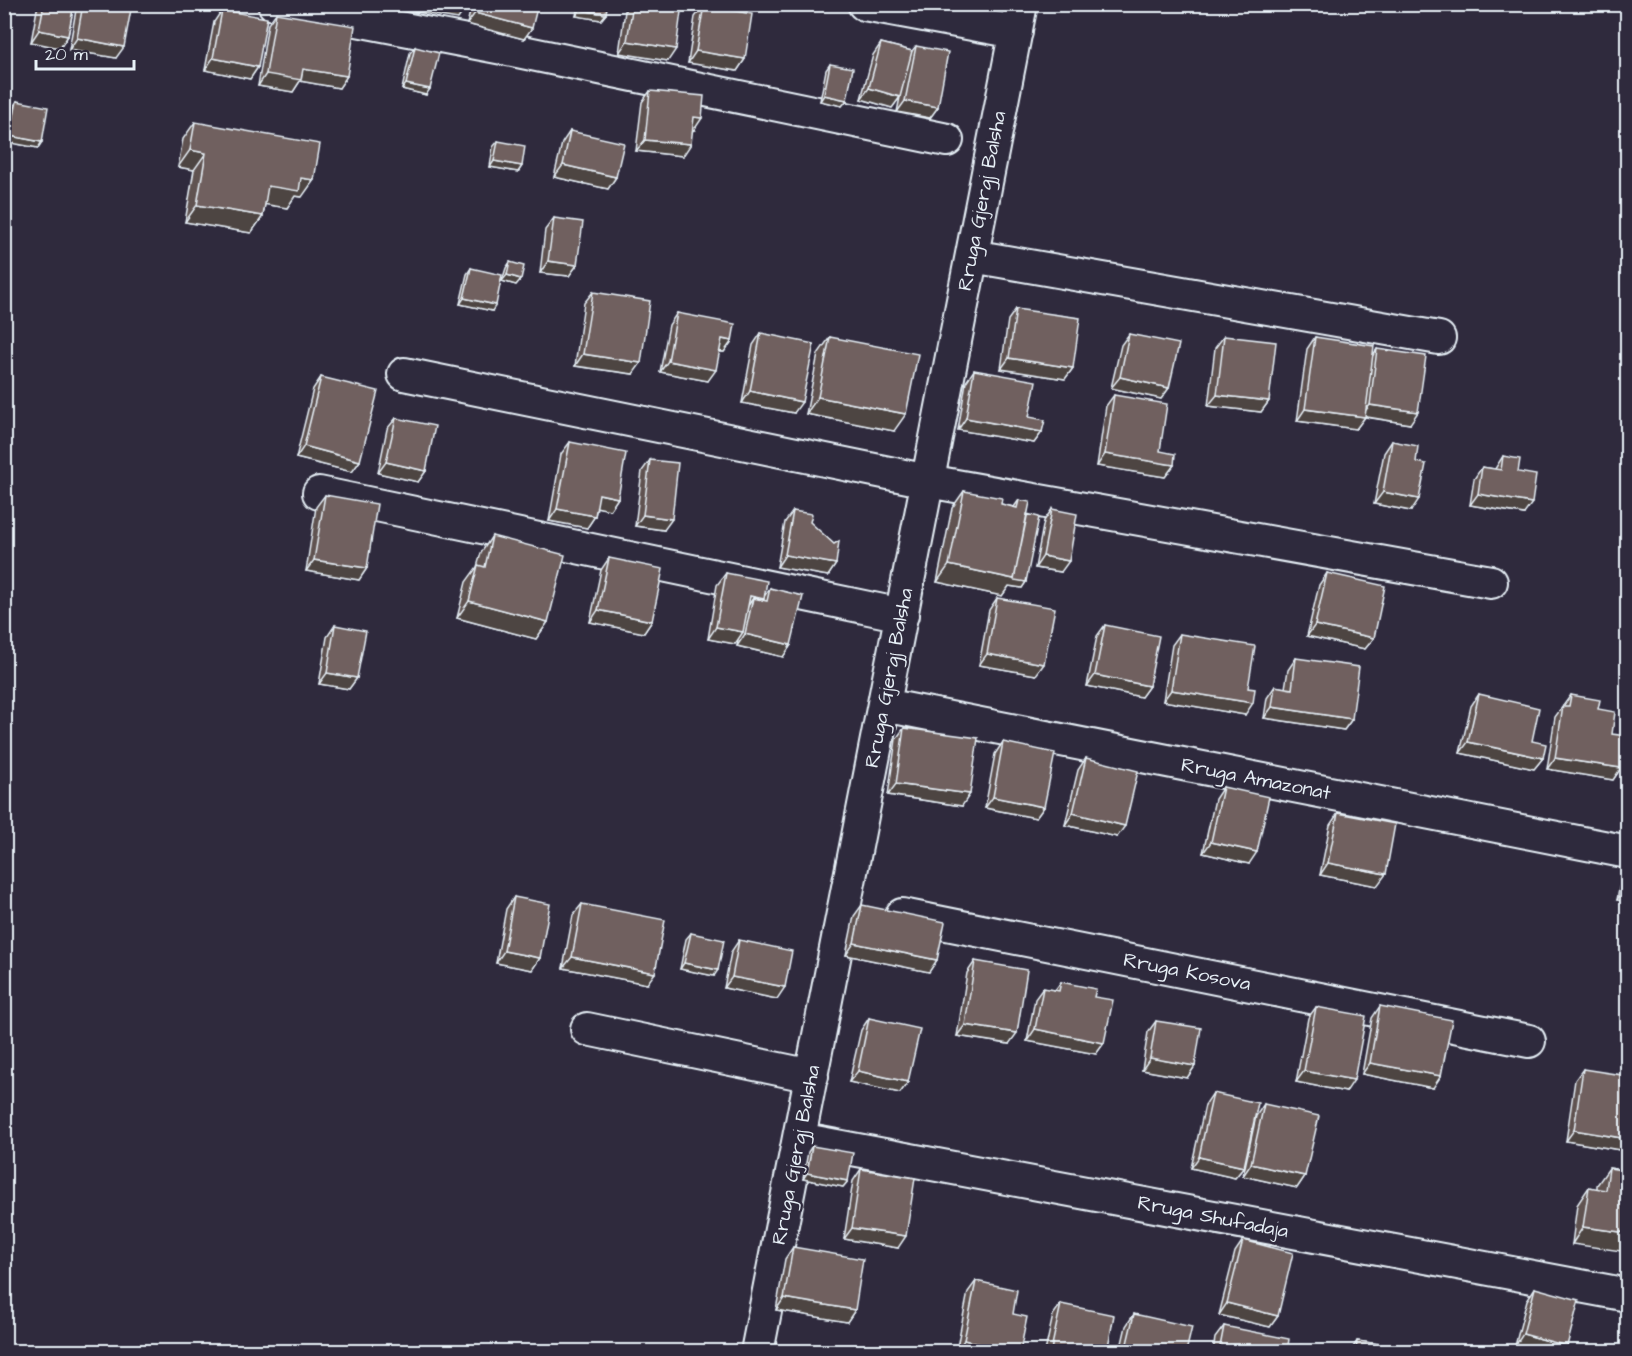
<svg xmlns="http://www.w3.org/2000/svg" width="1632" height="1356" font-family="'Architects Daughter',sans-serif">
	<style>
		.lines { fill: none; stroke-linecap: round; stroke-linejoin: round }
		.minor-casing { stroke: #e8f1f8; stroke-width: 36 }
		.minor { stroke: #2f2a3d; stroke-width: 32 }
		.wall { fill: #605351; stroke: #e8f1f8; stroke-width: 1.5 }
		.shaded-wall { fill: #4e4442; stroke: #e8f1f8; stroke-width: 1.5 }
		.building { fill: #70615e; stroke: #e8f1f8; stroke-width: 1.5 }
		.labels { text-anchor: middle; dominant-baseline: central; stroke-width: 4.5; stroke-linejoin: round; paint-order: stroke }
		.street-label { font-size: 20px; fill: #e8f1f8; stroke: #2f2a3d }
	</style>
	<rect width="100%" height="100%" fill="#2f2a3d"/>
	<filter id="ink" filterUnits="userSpaceOnUse"><feTurbulence type="fractalNoise" baseFrequency=".0167" numOctaves="2"/><feDisplacementMap in="SourceGraphic" scale="12" xChannelSelector="R" yChannelSelector="G"/><feConvolveMatrix kernelMatrix="1 2 1 2 8 2 1 2 1" color-interpolation-filters="sRGB"/></filter>
	<g filter="url(#ink)">
		<g class="lines">
			<defs>
				<path id="minor" d="M274,4l234,45 439,91
					M864,4l152,28
					M972,256l467,82
					M404,374l524,107 563,101
					M319,493l583,122
					M884,705l744,147
					M902,915l627,126
					M587,1029l225,47
					M799,1139l829,156
					M757,1352l264,-1348"/>
			</defs>
			<use href="#minor" class="minor-casing"/>
			<use href="#minor" class="minor"/>
		</g>
		<path class="wall" d="M38,4h36l-6,32 -8,12 -29,-6z
			M77,4h55l-16,54 -47,-8z
			M472,4h66l-14,35 -57,-15z
			M578,4h29l-1,10 -5,6 -25,-4z
			M626,4h56l-14,57 -49,-8z
			M704,5l41,54 -8,12 -49,-8 7,-46z
			M222,10l36,57 -8,12 -45,-9 9,-48z
			M276,13l71,63 -8,12 -39,-7 -7,11 -35,-6 10,-62z
			M881,43l31,8 4,-5 22,61 -8,11 -33,-6 3,-15 -8,11 -31,-9 12,-44z
			M415,47l11,48 -24,-6 8,-36z
			M830,64l17,36 -5,6 -22,-5 6,-31z
			M650,91l44,39h-1l-10,26 -47,-5 6,-49z
			M17,101l21,47 -32,-6 7,-35z
			M195,122l107,75 -7,-1 -8,12 -22,-4 -2,12 -12,17 -66,-11 9,-52 -16,-3 5,-28z
			M570,131l46,46 -8,12 -54,-12 8,-34z
			M498,141l24,25 -4,6 -28,-5 3,-20z
			M554,218l23,47 -8,11 -29,-3 5,-43z
			M510,262l11,17 -5,6 -14,-4 4,-13z
			M471,268l21,43 -32,-7 7,-30z
			M593,292l40,82 -58,-8 9,-63z
			M1016,309l57,59 -8,11 -64,-10 7,-49z
			M677,313l55,28 -8,11h-5l-11,29 -48,-9 9,-47z
			M761,333l33,80 -52,-10 11,-58z
			M1129,334l40,54 -8,11 -50,-11 10,-43z
			M1224,336l45,65 -8,11 -53,-6 7,-58z
			M830,337l64,94 -88,-17 12,-60z
			M1315,337l58,18 4,-6 33,75 -45,-7 -9,12 -59,-8 10,-72z
			M974,370l55,47 13,15 -8,11 -76,-13 8,-48z
			M321,377l39,84 -8,11 -56,-14 17,-69z
			M1114,395l46,56 14,14 -9,12 -68,-11 9,-60z
			M396,418l30,53 -8,11 -40,-9 9,-44z
			M1392,441l24,21 -5,49 -37,-7 10,-51z
			M570,442l48,56 -8,12 -13,-3 -2,9 -8,12 -38,-7 12,-67z
			M1503,456l15,16 6,42 -54,-9 4,-26 8,-12 13,2z
			M650,460l14,70 -29,-4 7,-55z
			M964,491l37,13 13,3 5,-7 8,14 -1,68 -4,6 -13,-2 -7,10 -65,-14 15,-74z
			M325,495l42,73 -8,12 -53,-9 10,-64z
			M1052,509l9,63 -26,-4 9,-47z
			M793,511l17,11 26,42 -8,12 -51,-9 8,-45z
			M492,536l56,86 -12,17 -79,-21 9,-36 11,-15 4,-14z
			M609,558l43,63 -8,12 -54,-11 11,-52z
			M726,573l39,22 5,-7 21,57 -8,12 -46,-11 1,-7 -3,5 -27,-5 9,-54z
			M1327,573l47,65 -9,11 -58,-13 12,-51z
			M997,598l39,77 -57,-10 10,-55z
			M335,625l22,53 -8,11 -30,-5 8,-47z
			M1105,625l44,61 -8,11 -54,-11 10,-50z
			M1180,634l68,54 -3,27 -82,-14 9,-56z
			M1296,658l56,61 -8,11 -80,-12 3,-20 8,-12 10,2 3,-18z
			M1479,694l53,47 11,17 -9,11 -74,-16 11,-47z
			M1571,695l27,14 14,25 9,34 -8,12 -66,-11 8,-52z
			M904,728l58,78 -74,-11 8,-56z
			M1003,742l41,65 -8,11 -51,-10 10,-54z
			M1086,758l31,79 -52,-12 13,-55z
			M1223,787l26,77 -46,-11 12,-54z
			M1338,813l39,73 -57,-11 10,-50z
			M1628,855v47l-11,-2 8,-42z
			M514,897l26,61 -8,12 -36,-7 10,-54z
			M582,904l65,80 -84,-16 10,-53z
			M862,905l75,55 -8,12 -83,-17 8,-39z
			M691,933l23,43 -34,-7 6,-30z
			M739,940l38,59 -53,-11 7,-36z
			M975,961l34,83 -52,-8 10,-63z
			M1061,982l43,61 -8,11 -69,-13 8,-42 8,-11 12,2z
			M1380,1006l53,82 -71,-14 10,-56z
			M1316,1007l30,85 -50,-10 12,-64z
			M869,1018l39,64 -8,11 -51,-11 12,-52z
			M1156,1021l39,45 -8,12 -45,-8 6,-38z
			M1583,1069l37,81 -54,-9 9,-61z
			M1213,1093l31,74 -9,11 -44,-10 14,-63z
			M1264,1104l41,72 -8,12 -54,-12 13,-60z
			M812,1146l36,35 -5,6 -40,-8 5,-27z
			M1609,1168l19,3 -56,73 5,-39 12,-18 8,2v-4z
			M861,1169l37,79 -54,-9 9,-58z
			M1243,1240l35,76 -8,11 -51,-12 16,-63z
			M793,1247l62,63 -8,12 -71,-12 9,-51z
			M976,1281l37,33 7,38h-64l12,-60z
			M1535,1288l32,58 -4,6h-27l-21,-6 12,-46z
			M1061,1304l46,48h-62l8,-37z
			M1134,1314l52,38h-66l6,-26z
			M1224,1326l63,26h-74l2,-14z
			M1628,1335v17h-4z
			M1357,1341l77,11h-84z"/>
		<path class="shaded-wall" d="M415,4h36l15,3 -8,12 -48,-8z
			M580,10l26,4 -5,6 -25,-4z
			M475,13l57,15 -8,11 -57,-15z
			M39,30l29,6 -8,12 -29,-6z
			M77,38l47,9 -8,11 -47,-8z
			M627,41l49,8 -8,12 -49,-8z
			M696,51l49,8 -8,12 -49,-8z
			M213,58l45,9 -8,12 -45,-9z
			M303,69l44,7 -8,12 -39,-7 -7,11 -35,-6 8,-12z
			M406,84l24,5 -4,6 -24,-6z
			M869,88l31,9 -8,11 -31,-9z
			M824,95l23,5 -5,6 -22,-5z
			M905,101l33,6 -8,11 -33,-6z
			M694,117l8,1 -8,12 -8,-1z
			M10,136l32,6 -4,6 -32,-6z
			M645,140l46,4 -8,12 -47,-5z
			M190,150l16,3 -12,17 -16,-3z
			M494,161l28,5 -4,6 -28,-5z
			M563,165l53,12 -8,12 -54,-12z
			M301,178l13,2 -12,17 -7,-1 -8,12 -31,-5 12,-17z
			M197,205l66,11 -12,17 -66,-11z
			M548,261l29,4 -8,11 -29,-3z
			M507,275l14,4 -5,6 -14,-4z
			M464,298l32,7 -4,6 -32,-7z
			M722,339l10,2 -8,11 -10,-1z
			M583,354l58,9 -8,11 -58,-8z
			M1009,358l64,10 -8,11 -64,-10z
			M668,361l48,9 -8,11 -48,-9z
			M1120,377l49,11 -8,11 -50,-11z
			M750,391l52,11 -8,11 -52,-10z
			M1217,395l52,6 -8,11 -53,-6z
			M818,397l88,17 -12,17 -88,-17z
			M1370,405l48,7 -8,12 -49,-8z
			M1305,409l60,8 -9,12 -59,-8z
			M966,418l76,14 -8,11 -76,-13z
			M304,446l56,15 -8,11 -56,-14z
			M1105,454l69,11 -9,12 -68,-11z
			M386,462l40,9 -8,11 -40,-9z
			M1383,492l36,7 -8,12 -37,-7z
			M599,494l19,4 -8,12 -19,-4z
			M1478,494l54,9 -8,11 -54,-9z
			M557,509l38,7 -8,12 -38,-7z
			M643,515l29,4 -8,11 -29,-4z
			M785,555l51,9 -8,12 -51,-9z
			M1043,556l26,5 -8,11 -26,-4z
			M314,560l53,8 -8,12 -53,-9z
			M949,565l65,14 12,3 -4,6 -13,-2 -7,10 -65,-14z
			M750,596l14,3 -8,12 -3,-13 -7,11z
			M469,601l79,21 -12,17 -79,-21z
			M598,610l54,11 -8,12 -54,-11z
			M1315,625l59,13 -9,11 -58,-13z
			M716,627l27,5 -8,12 -27,-5z
			M745,634l46,11 -8,12 -46,-11z
			M987,654l57,10 -8,11 -57,-10z
			M327,673l30,5 -8,11 -30,-5z
			M1095,675l54,11 -8,11 -54,-11z
			M1171,690l82,13 -8,12 -82,-14z
			M1272,707l80,12 -8,11 -80,-12z
			M1468,742l75,16 -9,11 -74,-16z
			M1555,758l66,10 -8,12 -66,-11z
			M896,784l74,10 -8,12 -74,-11z
			M993,797l51,10 -8,11 -51,-10z
			M1073,813l52,13 -8,11 -52,-12z
			M1211,842l46,10 -8,12 -46,-11z
			M1328,863l58,11 -9,12 -57,-11z
			M1625,888l3,1v13l-11,-2z
			M854,943l83,17 -8,12 -83,-17z
			M504,951l36,7 -8,12 -36,-7z
			M572,957l83,16 -8,11 -84,-16z
			M684,963l34,7 -4,6 -34,-7z
			M732,977l53,10 -8,12 -53,-11z
			M965,1025l52,8 -8,11 -52,-8z
			M1035,1029l69,14 -8,11 -69,-13z
			M1150,1058l45,8 -8,12 -45,-8z
			M1370,1063l71,13 -8,12 -71,-14z
			M858,1071l50,11 -8,11 -51,-11z
			M1304,1071l50,9 -8,12 -50,-10z
			M1574,1130l54,9v1l-8,10 -54,-9z
			M1199,1157l45,10 -9,11 -44,-10z
			M1251,1164l54,12 -8,12 -54,-12z
			M807,1173l41,8 -5,6 -40,-8z
			M1583,1227l45,6v19l-56,-8z
			M852,1228l54,8 -8,12 -54,-9z
			M784,1298l71,12 -8,12 -71,-12z
			M1227,1303l51,13 -8,11 -51,-12z
			M1523,1334l44,12 -4,6h-27l-21,-6z
			M964,1340l50,12h-58z"/>
		<path class="building" d="M44,4h30l-6,32 -29,-6z
			M83,4h49l-8,43 -47,-9z
			M451,4h16l-1,3z
			M477,4h61l-6,24 -57,-15z
			M581,4h26l-1,10 -26,-4z
			M633,4h49l-6,45 -49,-8z
			M704,5l48,9 -7,45 -49,-8z
			M222,10l45,8 -9,49 -45,-9z
			M276,13l79,13 -8,50 -44,-7 -2,11 -35,-6z
			M881,43l31,8 -12,46 -31,-9z
			M916,46l32,6 -10,55 -33,-6z
			M415,47l24,6 -9,36 -24,-5z
			M830,64l23,4 -6,32 -23,-5z
			M650,91l54,5 -2,22 -8,-1 -3,27 -46,-4z
			M17,101l31,6 -6,35 -32,-6z
			M195,122l125,22 -6,36 -13,-2 -2,13 -31,-5 -5,30 -66,-11 9,-52 -16,-3z
			M570,131l54,12 -8,34 -53,-12z
			M498,141l27,5 -3,20 -28,-5z
			M554,218l29,4 -6,43 -29,-4z
			M510,262l14,4 -3,13 -14,-4z
			M471,268l31,7 -6,30 -32,-7z
			M593,292l57,9 -9,62 -58,-9z
			M1016,309l64,9 -7,50 -64,-10z
			M677,313l58,11 -3,17 -10,-2 -6,31 -48,-9z
			M761,333l53,11 -12,58 -52,-11z
			M1129,334l50,10 -10,44 -49,-11z
			M1224,336l52,6 -7,59 -52,-6z
			M830,337l88,17 -12,60 -88,-17z
			M1315,337l59,9 -9,71 -60,-8z
			M1377,349l49,7 -8,56 -48,-7z
			M974,370l62,11 -7,36 16,3 -3,12 -76,-14z
			M321,377l57,14 -18,70 -56,-15z
			M1114,395l53,9 -7,47 15,3 -1,11 -69,-11z
			M396,418l39,8 -9,45 -40,-9z
			M1392,441l26,5 -2,16 10,2 -7,35 -36,-7z
			M570,442l56,11 -8,45 -19,-4 -4,22 -38,-7z
			M1503,456l17,3 -2,13 18,3 -4,28 -54,-9 4,-27 19,3z
			M650,460l28,3 -6,56 -29,-4z
			M964,491l38,7 -1,6 16,4 2,-8 11,2 -16,77 -65,-14z
			M325,495l52,9 -10,64 -53,-8z
			M1052,509l25,5 -8,47 -26,-5z
			M793,511l19,3 -2,8 24,22 5,-3 -3,23 -51,-9z
			M1027,514l12,3 -13,65 -12,-2z
			M492,536l73,19 -17,67 -79,-21 9,-36 7,2z
			M609,558l54,11 -11,52 -54,-11z
			M726,573l41,8 -3,18 -14,-3 -7,36 -27,-5z
			M1327,573l58,13 -11,52 -59,-13z
			M770,588l33,8 -12,49 -46,-11 8,-36 14,3z
			M997,598l58,10 -11,56 -57,-10z
			M335,625l31,6 -9,47 -30,-5z
			M1105,625l54,11 -10,50 -54,-11z
			M1180,634l75,12 -7,42 7,1 -2,14 -82,-13z
			M1296,658l63,9 -7,52 -80,-12 3,-21 17,3z
			M1479,694l60,14 -7,33 14,3 -3,14 -75,-16z
			M1571,695l29,5 -2,9 17,3 -3,22 14,2 -5,32 -66,-10 8,-52h6z
			M904,728l74,10 -8,56 -74,-10z
			M1003,742l52,11 -11,54 -51,-10z
			M1086,758l52,13 -13,55 -52,-13z
			M1223,787l46,10 -12,55 -46,-10z
			M1338,813l57,11 -9,50 -58,-11z
			M1628,877v12l-3,-1z
			M514,897l36,7 -10,54 -36,-7z
			M582,904l83,16 -10,53 -83,-16z
			M862,905l83,17 -8,38 -83,-17z
			M691,933l33,7 -6,30 -34,-7z
			M739,940l53,11 -7,36 -53,-10z
			M975,961l52,9 -10,63 -52,-8z
			M1061,982l35,7 -2,8 19,3 -9,43 -69,-14 8,-41 16,3z
			M1380,1006l72,14 -11,56 -71,-13z
			M1316,1007l50,9 -12,64 -50,-9z
			M869,1018l51,11 -12,53 -50,-11z
			M1156,1021l45,7 -6,38 -45,-8z
			M1583,1069l45,7v63l-54,-9z
			M1213,1093l45,10 -14,64 -45,-10z
			M1264,1104l55,12 -14,60 -54,-12z
			M812,1146l41,7 -5,28 -41,-8z
			M1609,1168l19,3v62l-45,-6 6,-40 17,3z
			M861,1169l54,9 -9,58 -54,-8z
			M1243,1240l50,13 -15,63 -51,-13z
			M793,1247l70,12 -8,51 -71,-12z
			M976,1281l41,9 -4,24 14,3 -7,35h-6l-50,-12z
			M1535,1288l44,12 -12,46 -44,-12z
			M1061,1304l53,11 -7,37h-48l-8,-2z
			M1134,1314l58,13 -6,25h-61z
			M1224,1326l65,13 -2,13h-68z
			M1357,1341l77,10 -78,1z
			M1300,1345l40,7h-41z"/>
	</g>
	<g class="labels">
		<g class="street-label">
			<text transform="translate(982 201) rotate(-79)">Rruga Gjergj Balsha</text>
			<text transform="translate(889 678) rotate(-79)">Rruga Gjergj Balsha</text>
			<text transform="translate(1256 779) rotate(11)">Rruga Amazonat</text>
			<text transform="translate(1187 972) rotate(11)">Rruga Kosova</text>
			<text transform="translate(796 1155) rotate(-79)">Rruga Gjergj Balsha</text>
			<text transform="translate(1213 1217) rotate(11)">Rruga Shufadaja</text>
		</g>
	</g>
	<rect width="1632" height="1356" fill="none" stroke="#2f2a3d" stroke-width="24"/>
	<rect x="12" y="12" width="1608" height="1332" fill="none" stroke="#e8f1f8" stroke-width="2" filter="url(#ink)"/>
	<path d="M36 60v9h98v-9" fill="none" stroke="#e8f1f8" stroke-width="3"/>
	<text x="45" y="60" font-size="18" fill="#e8f1f8" stroke="#2f2a3d" stroke-width="4.5" paint-order="stroke">20 m</text>
</svg>
